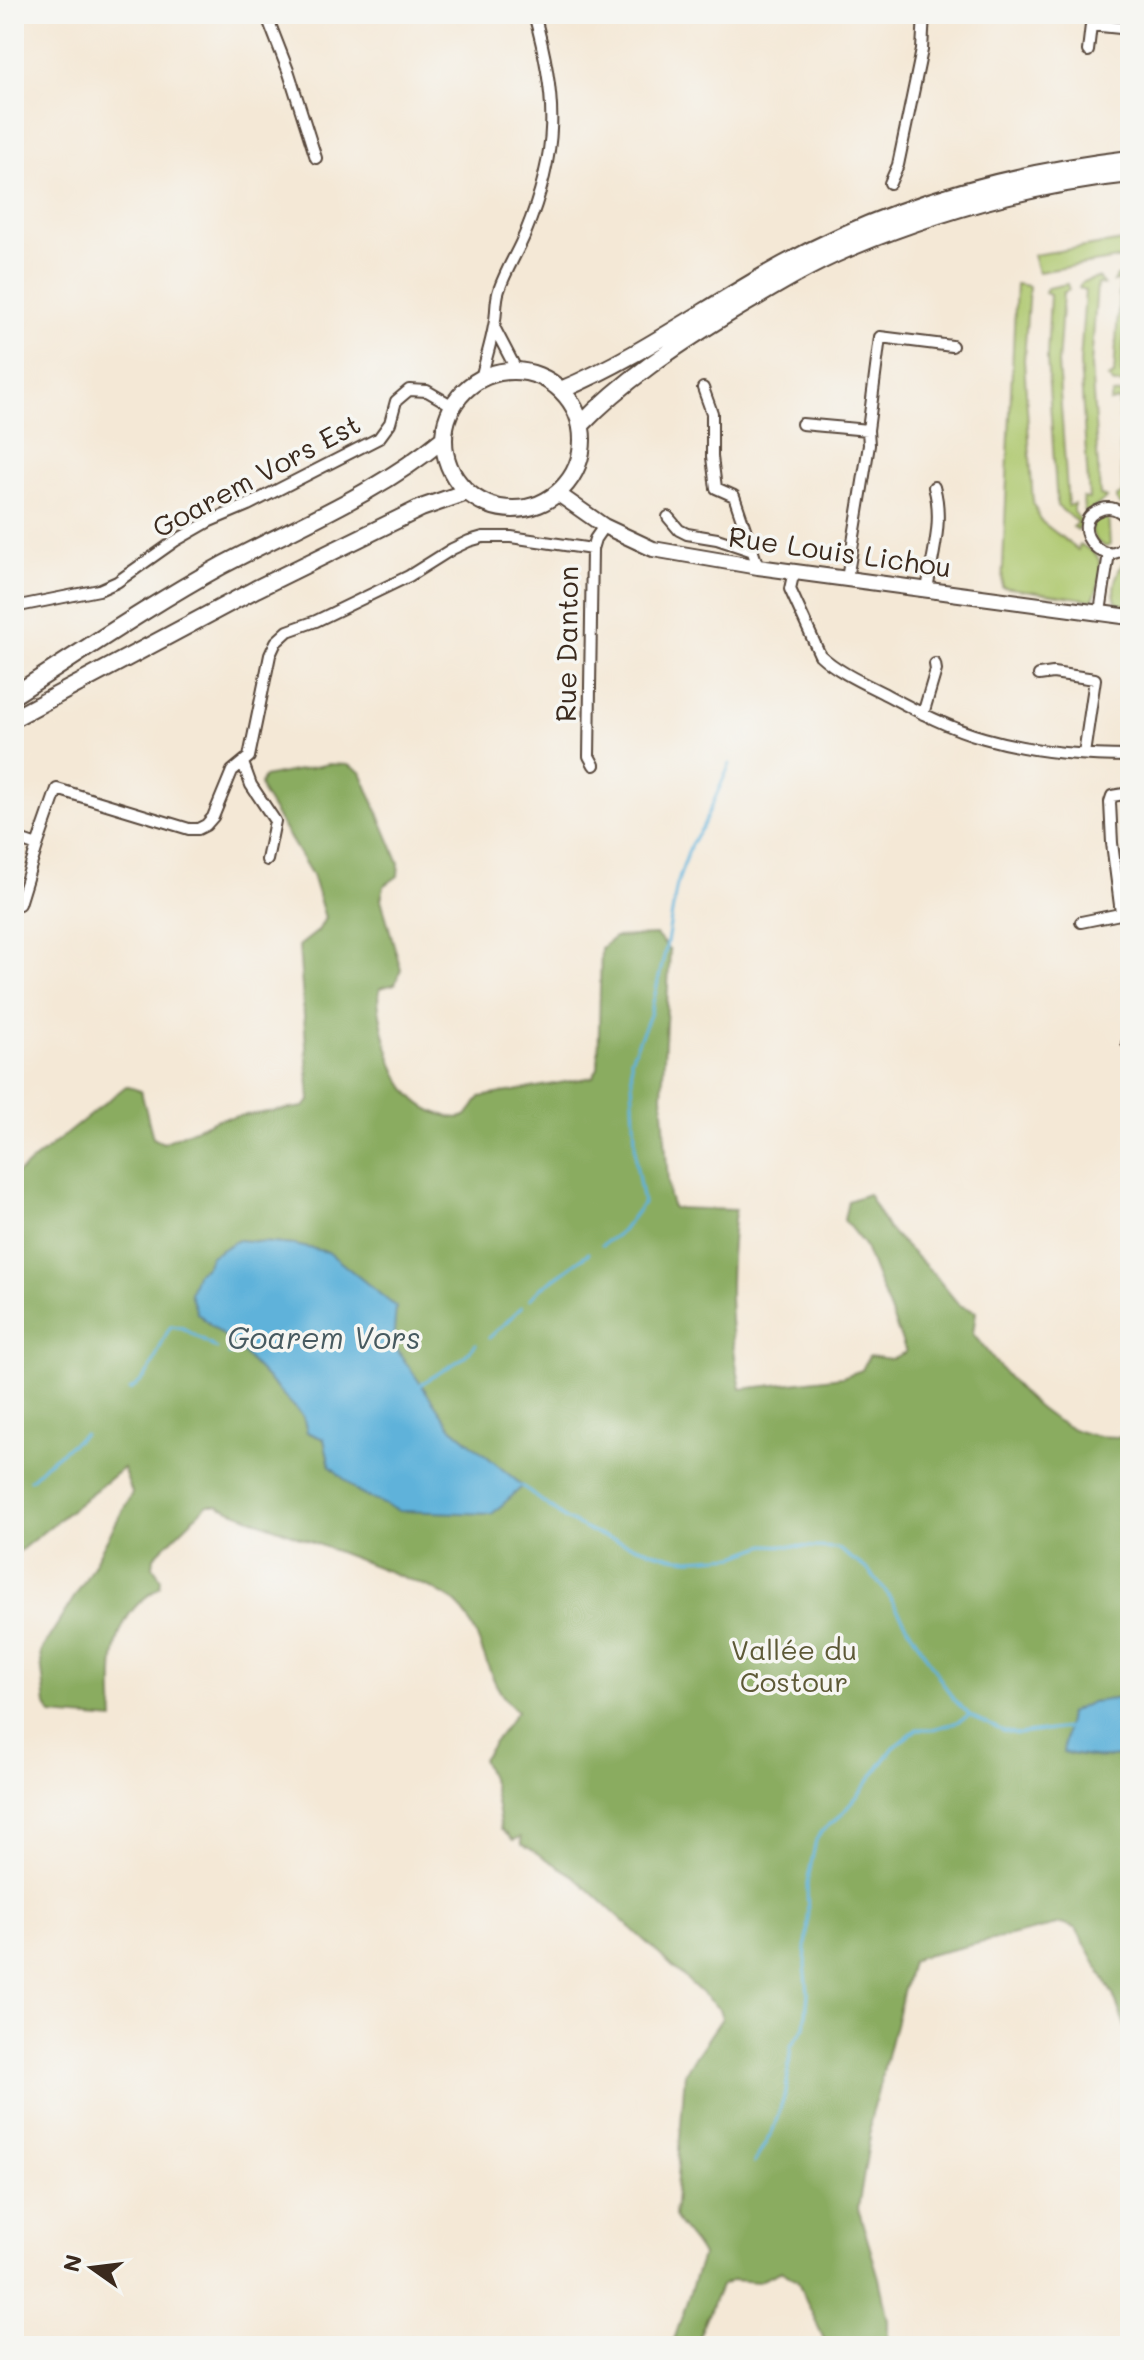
<svg xmlns="http://www.w3.org/2000/svg" width="1144" height="2360" font-family="Mali,sans-serif">
	<style>
		.green { fill: #adc76d; stroke: #747846; stroke-width: 2 }
		.forest { fill: #8aac60; stroke: #626b3f; stroke-width: 2; fill-rule: evenodd }
		.water { fill: #5eb2da; stroke: #4c6e7c; stroke-width: 2 }
		.lines { fill: none; stroke-linecap: round; stroke-linejoin: round }
		.stream { stroke: #5eb2da; stroke-width: 3 }
		.minor-casing { stroke: #57463a; stroke-width: 14 }
		.major-casing { stroke: #57463a; stroke-width: 18 }
		.highway-casing { stroke: #57463a; stroke-width: 20 }
		.minor { stroke: #fff; stroke-width: 10 }
		.major { stroke: #fff; stroke-width: 14 }
		.highway { stroke: #fff; stroke-width: 16 }
		.labels { text-anchor: middle; dominant-baseline: central; stroke-width: 7; stroke-linejoin: round; paint-order: stroke }
		.street-label { font-size: 28px; fill: #3b2a1e; stroke: #f6f6f2 }
		.park-label { font-size: 28px; fill: #5d5936; stroke: #f6f6f2 }
		.water-label { font-size: 30px; font-style: italic; fill: #475a60; stroke: #f6f6f2 }
	</style>
	<rect width="100%" height="100%" fill="#f6f6f2"/>
	<filter id="ink" filterUnits="userSpaceOnUse"><feTurbulence type="fractalNoise" baseFrequency=".0125" numOctaves="2"/><feDisplacementMap in="SourceGraphic" scale="16" xChannelSelector="R" yChannelSelector="G"/><feConvolveMatrix kernelMatrix="1 2 1 2 8 2 1 2 1" color-interpolation-filters="sRGB"/></filter>
	<filter id="wash" filterUnits="userSpaceOnUse"><feTurbulence type="fractalNoise" baseFrequency=".006" numOctaves="4" result="noise"/><feDisplacementMap in="SourceGraphic" scale="32" xChannelSelector="R" yChannelSelector="G"/><feGaussianBlur stdDeviation="1.8" result="paint"/><feColorMatrix in="noise" values="0 0 0 0 0 0 0 0 0 0 0 0 0 0 0 0 0 1.4 0 .05"/><feComposite in="paint" operator="in"/></filter>
	<g filter="url(#wash)">
		<rect width="100%" height="100%" fill="#f4e8d6"/>
		<path class="green" d="M1130,240v17l-92,15 -5,-17z
			M1130,274l-9,99 7,3 -4,7 -10,1 -6,-6 6,-3 6,-95 -7,2 4,-6z
			M1098,278l6,7 -7,-1 -6,82 9,129 7,3 -20,15 -3,-2 -1,-13 6,1 -9,-135 5,-74 -6,-2 1,-3 3,-3z
			M1016,284l13,2 -5,74 9,144 9,18 36,28 2,-6c5,3 12,7 16,11 9,10 2,36 -4,45l-90,-13z
			M1067,284l2,6 -6,3 -5,71 10,142 6,-2v8l7,9 -3,9 -5,-3 4,-5 -20,-16 -10,-148 3,-63 -5,-2 2,-5z
			M1130,393v49l-10,-6 7,-3v-15h-8v-18l-9,2 3,-8z
			M1120,442l10,5v59l-2,1 -6,-1 -5,-5v-4l6,-3z
			M1108,515l2,30 -4,2c-18,-7 -20,-30 2,-32z
			M1130,550v56l-13,-3c-9,-18 4,-37 13,-53z"/>
		<path class="forest" d="M329,764l19,1 13,7 38,91 -1,13 -14,10 -3,13 20,71 -6,14 -15,4c-4,13 0,24 2,37 8,38 22,82 65,91 6,2 12,3 18,0 6,-3 11,-13 15,-19l113,-20 5,-9 3,-120 14,-11 41,-2 14,15 -8,145 7,101 4,12 62,2c-7,64 -8,116 6,179l101,-12 20,-7 7,-14 22,3 15,-7 -42,-107 -20,-25 4,-19 20,-7 20,35 45,44 26,32 17,7 -3,22c34,42 68,93 125,102 11,1 22,1 32,1v260l-39,5 -27,50c22,7 43,7 66,2v285l-17,-44 -37,-67 -15,-4 -141,33 -9,5 -41,160v15l-12,71 21,70 9,42v26h-61l-30,-66 -15,-9 -24,11 -25,-2 -13,6 -25,60h-23l30,-90c-7,-15 -20,-25 -28,-39l11,-145 37,-54 -3,-9 -145,-133 -52,-32 -1,-7 -8,3 -12,-11 -8,-44 -11,-26 35,-48c-33,-26 -31,-75 -59,-106 -6,-7 -19,-12 -27,-17l-214,-83h-10l-53,52 -1,10 8,12 -1,8c-7,5 -15,10 -21,16 -31,30 -27,78 -25,117l-63,-5 -5,-10 -6,-53 45,-72 47,-87 -9,-25 -106,85h-3v-377l112,-90 15,5 12,47 10,5 55,-24 86,-12 6,-6 -11,-155 19,-15 7,-13 -13,-43 -50,-83 -2,-8 4,-7zM238,1240l56,5 34,7 122,174 73,61 -193,-21 -6,-27 -17,-7 -4,-16 -61,-64 -45,-39 -1,-38z"/>
		<path class="water" d="M238,1240l56,5 34,7 68,55 -3,37 57,82 73,60 -31,28 -93,-3 -40,-18 -29,-27 -6,-27 -17,-7 -4,-16 -61,-64 -45,-39 -7,-20 6,-19 10,-8 5,-10z
			M1130,1697v57c-24,5 -43,4 -67,-2l6,-39 22,-11z"/>
		<g class="lines">
			<path class="stream" d="M602,1245l20,-14 21,-28 -7,-40 -5,-104 19,-44 16,-67 11,-64 14,-40 11,-16 28,-64
				M530,1299l11,-11 48,-35
				M489,1338l33,-31
				M229,1354l10,-6
				M418,1386l45,-28 13,-14
				M130,1390c25,-15 26,-41 41,-64l12,2 34,21
				M30,1480l16,-16 38,-30
				M522,1486l45,34 29,14 75,23 19,2 46,-3 30,-11 71,3 31,22 19,23 66,106 17,16 33,16 15,3 49,-6
				M754,2163l19,-33 13,-38 5,-46 14,-19 3,-34 -3,-28 3,-45 -1,-36 9,-44 6,-9 18,-15 19,-22 36,-48 22,-17h16l22,-6 15,-8"/>
		</g>
	</g>
	<g filter="url(#ink)">
		<g class="lines">
			<defs>
				<path id="minor" d="M266,14l23,59 27,85
					M1092,14l-1,11 39,4
					M1088,51l3,-26
					M890,183l8,-18 24,-115 2,-36
					M494,327l23,44
					M481,379c4,-18 10,-35 13,-53 3,-12 1,-25 5,-36 7,-20 18,-37 26,-56 34,-83 33,-135 9,-220
					M703,388l9,25v44l4,31 18,8 24,71
					M802,424l66,6
					M668,517l11,13 8,4 30,5 36,12
					M1130,527c-3,-13 -15,-22 -28,-18 -44,14 14,76 28,24
					M794,571l-4,18 30,66c17,16 41,27 63,38 32,17 65,35 101,45 45,13 99,18 146,18
					M847,579l22,-134 -1,-15 12,-93 72,9
					M927,590c5,-34 17,-69 7,-103
					M14,607l85,-17 18,-8 58,-41 35,-20 38,-16 131,-67 11,-15 6,-22 13,-11 18,1 26,15
					M1100,612l9,-59
					M1039,675l14,-2 42,6 -11,75
					M923,714l13,-44 -1,-6
					M243,763l8,22 24,36 -8,39
					M594,765l-5,-9 3,-207 3,-10 9,-13
					M14,838l23,8 20,-57 132,40h9l8,-4 7,-8 19,-46 17,-14 21,-102 6,-13 12,-11 28,-10 93,-45 43,-27 17,-8 14,-4h28l81,12
					M19,904l18,-58
					M1121,913l-9,-70 -2,-41 2,-6 18,-3
					M1081,922l49,-10
					M1127,1043h3"/>
				<path id="major" d="M557,493l47,33 49,23 105,18 372,50"/>
				<path id="highway" d="M444 440a69 69 0 1 1 138 0a69 69 0 1 1-138 0Z
					M561,390c79,-33 147,-84 222,-125 107,-59 227,-92 347,-106
					M581,425c42,-44 93,-78 145,-110 39,-23 80,-49 123,-67 89,-37 184,-64 281,-74
					M14,695c69,-44 136,-90 207,-129 75,-40 156,-72 222,-127
					M14,718l242,-129 165,-81 46,-16"/>
			</defs>
			<use href="#minor" class="minor-casing"/>
			<use href="#major" class="major-casing"/>
			<use href="#highway" class="highway-casing"/>
			<use href="#minor" class="minor"/>
			<use href="#major" class="major"/>
			<use href="#highway" class="highway"/>
		</g>
	</g>
	<g class="labels">
		<g class="street-label">
			<text transform="translate(256 475) rotate(-28)">Goarem Vors Est</text>
			<text transform="translate(840 551) rotate(8)">Rue Louis Lichou</text>
			<text transform="translate(566 644) rotate(-89)">Rue Danton</text>
		</g>
		<g class="park-label">
			<text x="794" y="1649">Vallée du<tspan x="794" dy="32">Costour</tspan></text>
		</g>
		<g class="water-label">
			<text x="324" y="1337">Goarem Vors</text>
		</g>
	</g>
	<rect width="1144" height="2360" fill="none" stroke="#f6f6f2" stroke-width="48"/>
	<g transform="translate(92 2268) rotate(284)" stroke="#f6f6f2" stroke-width="6" paint-order="stroke">
	<path d="M0-6L14 30L0 20L-14 30Z" fill="#3b2a1e"/>
	<text y="-12" font-size="22" font-weight="bold" text-anchor="middle" fill="#3b2a1e">N</text>
	</g>
</svg>
